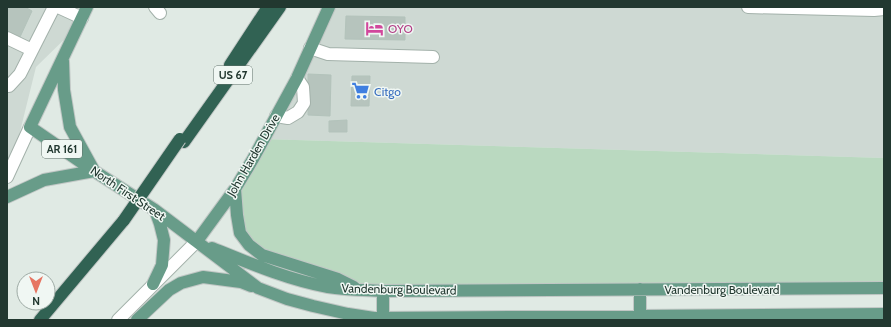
<svg xmlns="http://www.w3.org/2000/svg" width="891" height="327" font-family="Cabin,sans-serif">
	<style>
		.built { fill: #ced9d3 }
		.green { fill: #bad9c0 }
		.building { fill: #b6c4bd; stroke: #b3c3bb }
		.lines { fill: none; stroke-linecap: round; stroke-linejoin: round }
		.minor-casing { stroke: #a3b1aa; stroke-width: 14 }
		.major-casing { stroke: #c1c7c5; stroke-width: 14 }
		.highway-casing { stroke: #c1c7c5; stroke-width: 14 }
		.minor { stroke: #fff; stroke-width: 12 }
		.major { stroke: #689c89; stroke-width: 12 }
		.highway { stroke: #316253; stroke-width: 12 }
		.highway-bridge-casing { stroke: #c1c7c5; stroke-width: 14; stroke-linecap: butt }
		.highway-bridge { stroke: #316253; stroke-width: 12 }
		.labels { text-anchor: middle; dominant-baseline: central; stroke-width: 3; stroke-linejoin: round; paint-order: stroke }
		.shield { fill: #f0f7f3; stroke: #60716a; stroke-width: 1 }
		.shield-label { font-size: 11px; font-weight: bold; fill: #223830 }
		.hotel-label { font-size: 12px; fill: #b23c85; stroke: #f0f7f3; text-anchor: start }
		.shop-label { font-size: 12px; fill: #366cbe; stroke: #f0f7f3; text-anchor: start }
		.street-label { font-size: 12px; fill: #223830; stroke: #f0f7f3 }
	</style>
	<rect width="100%" height="100%" fill="#e0eae4"/>
	<path class="built" d="M7,7h80l-10,20 -41,40 -25,101 -4,9z
		M329,7h555v151l-621,-19z"/>
	<path class="green" d="M263,139l621,19v130l-526,2 -95,-22 -21,-29 -7,-50z"/>
	<path class="building" d="M7,7h18l7,4 -12,26 -13,-6z
		M346,16l59,1v23l-60,-1z
		M308,74l23,1 -1,41 -22,-1z
		M352,76h18l-1,30h-18z
		M347,120v12h-18v-11z"/>
	<g class="lines">
		<defs>
			<path id="minor" d="M58,7l24,11
				M155,7l5,6
				M748,7l126,3 10,-1
				M7,38l25,12
				M310,48l18,6 105,3
				M7,86h2l11,-12 34,-67
				M276,116l12,2 10,-6 6,-9 -1,-16 -6,-9
				M7,177l23,-50
				M118,320l79,-79"/>
			<path id="major" d="M87,7l-57,120 64,44 61,39 103,78 29,11 26,7 35,8 26,4 510,-4
				M63,61l1,29 6,37 23,42
				M235,189l2,26 3,18 9,12 13,10 76,24 16,8
				M7,197l37,-17 50,-9
				M197,241l38,-52 18,-30 44,-81 32,-71
				M212,248c37,15 77,32 116,39 18,3 37,3 55,4l501,-3
				M153,284l9,-19 2,-25 -4,-16 -5,-14
				M640,289v27
				M383,291v27
				M137,320l32,-30 12,-7 22,-6 38,5 10,4"/>
			<path id="highway" d="M230,65l38,-58
				M184,142l96,-135
				M40,320l84,-100"/>
		</defs>
		<use href="#minor" class="minor-casing"/>
		<use href="#major" class="major-casing"/>
		<use href="#highway" class="highway-casing"/>
		<use href="#minor" class="minor"/>
		<use href="#major" class="major"/>
		<use href="#highway" class="highway"/>
		<defs>
			<path id="highway-bridge" d="M124,220l56,-81"/>
		</defs>
		<use href="#highway-bridge" class="highway-bridge-casing"/>
		<use href="#highway-bridge" class="highway-bridge"/>
	</g>
	<defs>
		<symbol id="hotel-bare" viewBox="-9 -9 18 18"><path d="M-6-4.5h1.5V1H6V5H4.5V3h-9V5H-6ZM-4 0a1.8 1.8 0 1 1 3.6 0ZM.5 0V-2.5h3Q6-2.5 6 0Z" fill="#d1479c" stroke="#f0f7f3" stroke-width="2.5" paint-order="stroke"/></symbol>
		<symbol id="supermarket-bare" viewBox="-9 -9 18 18"><path d="M-6-5.5h2.5l.6 2H6L4.5 2H-2.5L-4.4-4H-6ZM-1.5 3.2a1.3 1.3 0 1 0 .1 0ZM3 3.2a1.3 1.3 0 1 0 .1 0Z" fill="#3f7fe0" stroke="#f0f7f3" stroke-width="2.5" paint-order="stroke"/></symbol>
	</defs>
	<g fill-rule="evenodd">
		<use href="#hotel-bare" x="362" y="16" width="25" height="25"/>
		<use href="#supermarket-bare" x="348" y="78" width="25" height="25"/>
	</g>
	<g class="labels">
		<g class="shield">
			<rect x="214" y="66" width="38" height="18" rx="3"/>
			<rect x="42" y="140" width="40" height="18" rx="3"/>
		</g>
		<g class="shield-label">
			<text x="233" y="75">US 67</text>
			<text x="62" y="149">AR 161</text>
		</g>
		<g class="hotel-label">
			<text x="388" y="28">OYO</text>
		</g>
		<g class="shop-label">
			<text x="374" y="91">Citgo</text>
		</g>
		<g class="street-label">
			<text transform="translate(253 155) rotate(-60)">John Harden Drive</text>
			<text transform="translate(128 193) rotate(34)">North First Street</text>
			<text transform="translate(399 289) rotate(1)">Vandenburg Boulevard</text>
			<text x="722" y="289">Vandenburg Boulevard</text>
		</g>
	</g>
	<rect width="891" height="327" fill="none" stroke="#223830" stroke-width="16"/>
	<g transform="translate(36 291) rotate(180)"><circle r="19" fill="#f0f7f3" stroke="#9eaba5"/>
	<path d="M0-3L7 15L0 10L-7 15Z" fill="#e67562"/>
	<text y="-6" font-size="11" font-weight="bold" text-anchor="middle" fill="#223830">N</text>
	</g>
</svg>
